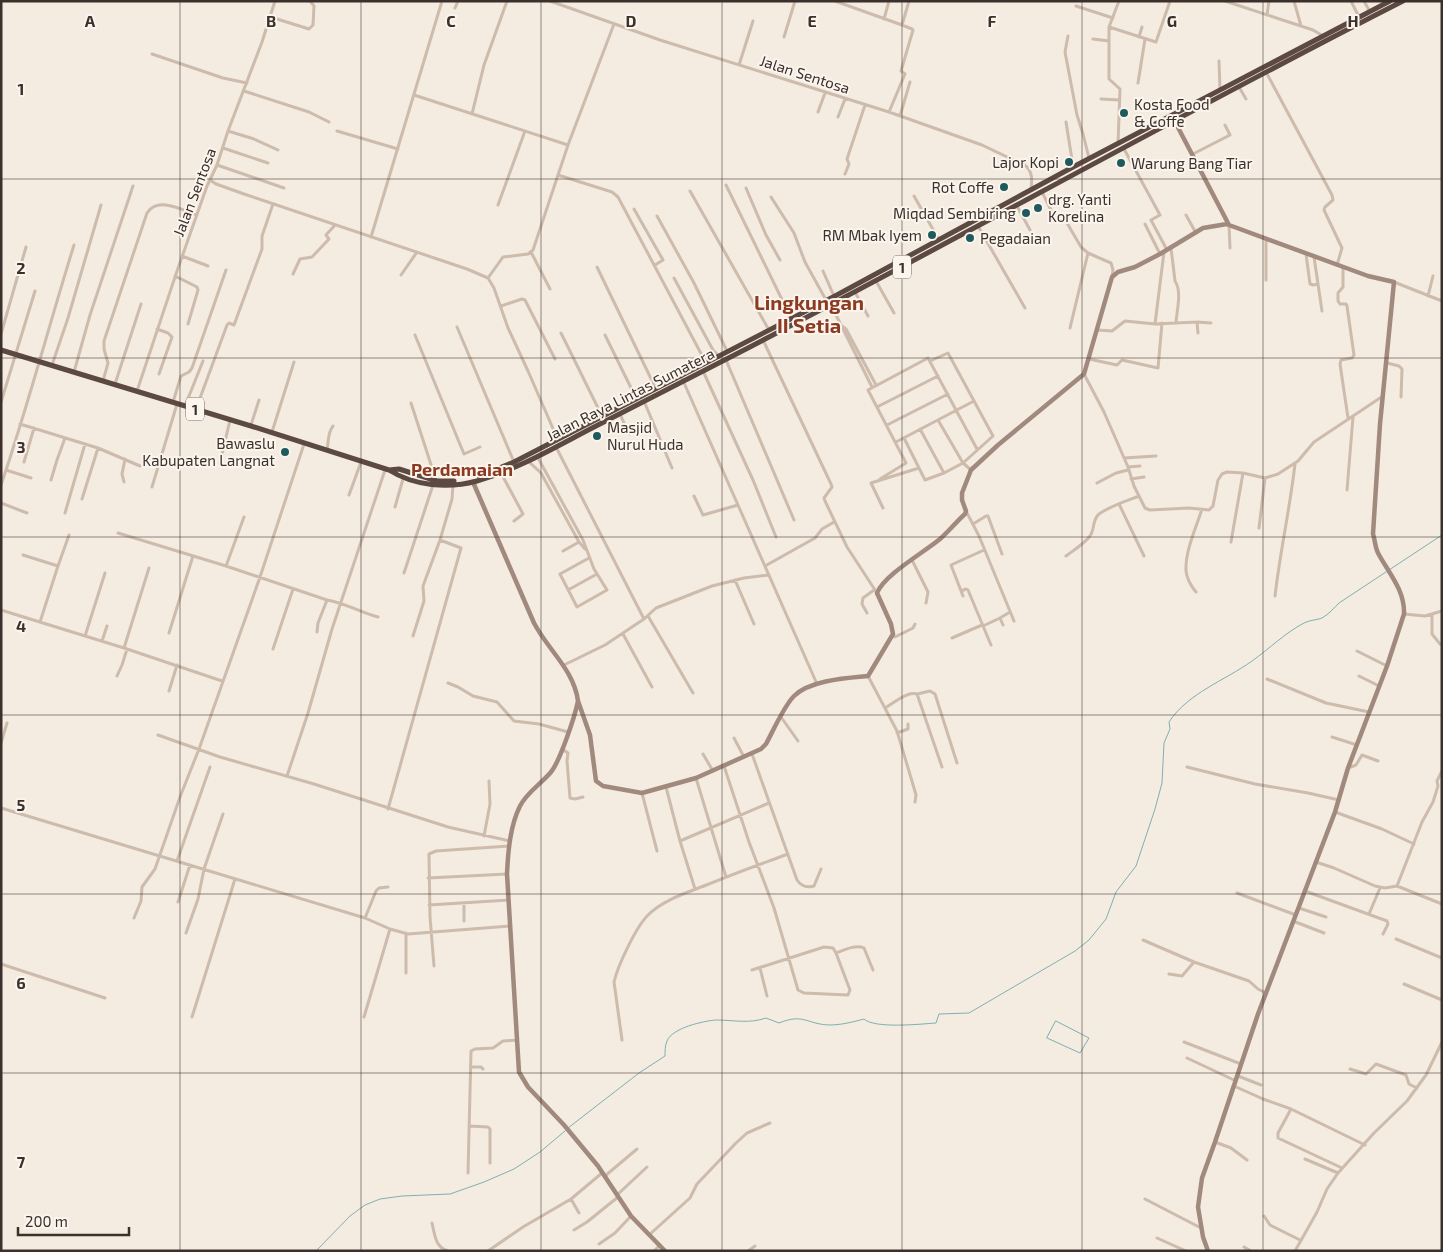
<svg xmlns="http://www.w3.org/2000/svg" width="1443" height="1252" font-family="'Exo 2',sans-serif">
	<style>
		.lines { fill: none; stroke-linecap: round; stroke-linejoin: round }
		.stream { stroke: #7fb0b2; stroke-width: 1 }
		.street { stroke: #cdbbac; stroke-width: 3 }
		.secondary { stroke: #a18a7d; stroke-width: 4.5 }
		.highway { stroke: #5c4a42; stroke-width: 5 }
		.grid { fill: none; stroke: #3b302b; stroke-width: 1; stroke-opacity: 0.55 }
		.poi-dot { fill: #1f5a5e; stroke: #fbf5ee; stroke-width: 2 }
		.labels { text-anchor: middle; dominant-baseline: central; stroke-width: 4; stroke-linejoin: round; paint-order: stroke }
		.shield { fill: #fbf5ee; stroke: #756b66; stroke-width: 1 }
		.shield-label { font-size: 14px; font-weight: bold; fill: #3b302b }
		.street-label { font-size: 15px; fill: #3b302b; stroke: #fbf5ee }
		.poi-label { font-size: 15px; fill: #3b302b; stroke: #fbf5ee; text-anchor: start }
		.quarter-label { font-size: 18px; font-weight: bold; fill: #8c3b22; stroke: #fbf5ee }
		.district-label { font-size: 20px; font-weight: bold; fill: #8c3b22; stroke: #fbf5ee }
		.grid-label { font-size: 16px; text-anchor: middle; font-weight: bold; fill: #3b302b; stroke: #fbf5ee; stroke-width: 4; stroke-linejoin: round; paint-order: stroke }
	</style>
	<rect width="100%" height="100%" fill="#f4ebe1"/>
	<g class="lines">
		<path class="stream" d="M1056,1021l33,17 -9,15 -33,-15z
			M568,1128l71,-55 26,-17c0,-4 0,-11 2,-15 5,-13 36,-20 49,-21 18,0 33,4 50,-2l13,5c25,-10 27,1 50,2 12,0 24,-3 35,-6 11,10 57,5 72,4l3,-9 30,-1 106,-62 14,-11 17,-21 10,-27 20,-26 19,-57 7,-26 2,-40 6,-14 -1,-7c19,-29 55,-41 83,-61 17,-12 33,-28 52,-38 6,-3 13,-3 18,-5 7,-4 12,-10 17,-15l103,-68
			M316,1251l34,-35 15,-11 15,-6 22,-3 48,-2 34,-12 30,-13 26,-17 25,-21"/>
		<path class="street" d="M550,1l110,39 229,72 93,33 44,21c7,7 6,15 5,23
			M835,1l67,24 7,-24
			M1225,1l88,29 10,6
			M1294,1l7,25
			M1351,1l8,16
			M1364,1l6,11
			M1076,6l37,12
			M455,8l3,-7
			M1267,15l2,-14
			M270,19h7l32,10 4,-4 1,-19 -4,-5
			M884,19l5,-18
			M1109,27l47,15 14,-41
			M1068,36l-3,16 12,63 6,19 6,24
			M784,37l11,-36
			M1139,37l3,-10
			M1093,39l16,2
			M152,54l71,24 24,5
			M1219,61l1,29
			M739,65l14,-44
			M1266,72l66,123 1,5 -8,7 -1,3 18,38 -5,17
			M1138,83l7,-44
			M1239,87l7,12
			M244,91l65,21 20,10
			M414,95l154,50
			M1101,99l18,1
			M818,112l7,-19
			M889,112l16,-38 -4,-3 12,-41 -1,-1 -10,-4
			M472,114l12,-49 23,-64
			M900,116l10,-34
			M838,117l7,-18
			M1066,122l7,44
			M228,131l26,8 24,11
			M337,131l61,18
			M1118,144l2,-55 -11,-10v-52l10,-26
			M1123,147l37,68 -9,5 16,30
			M223,148l45,15
			M1193,154l37,-19 -5,-10
			M217,165l67,23
			M845,174l4,-10 -2,-5 18,-54
			M558,175l54,17 6,5 88,166
			M210,180l6,4 28,10 223,75 21,9 6,10 14,40 20,43 30,69
			M726,185l65,133
			M746,188l20,47 14,25
			M690,191l79,139
			M1042,192l10,20 9,4 6,7 14,24 7,6 23,10 2,7 -1,7
			M914,196l25,44
			M771,197l23,36 11,29 21,38
			M498,205l27,-74
			M1017,206l13,24
			M634,209l29,51 -8,5
			M1186,215l10,18
			M657,216l37,67 33,68
			M1145,224l15,30
			M1229,225l1,23
			M978,226l47,82
			M371,237l71,-236
			M1266,240v40
			M1171,248l4,33c7,10 2,29 1,41
			M531,252l19,37
			M1306,254l4,30 3,1 5,-1
			M182,256l26,10
			M1314,257l8,54
			M597,267l59,122
			M1343,267v20l-5,6v8l2,3h6l1,2 7,49 -2,3 -11,2 -1,4 8,54
			M823,271l11,25
			M293,274l7,-15 12,-2 17,-18 -3,-4 9,-10
			M401,275l16,-23
			M175,276l22,11 1,3 -10,34
			M488,278l15,-21 25,-3 5,-4 35,-105 46,-121
			M674,278l39,72 6,6
			M876,281l18,32
			M1394,282l48,19
			M855,292l13,24
			M1428,296l5,-20
			M831,305l41,82
			M501,306l21,-7 3,1 30,59
			M1197,322l1,11
			M1155,324l9,-72
			M842,326l4,3 30,56
			M457,327l57,135
			M1070,328l18,-75
			M157,329l11,4 4,4 -13,37
			M1097,330l15,1 13,-10 30,3 42,-2 14,1
			M561,333l41,83
			M1,334l25,-87
			M415,335l49,119 16,-7
			M605,335l31,63
			M763,340l68,144 1,3 -8,11 1,3 22,46 30,46
			M1089,359l28,6 5,-5 36,8 4,-45
			M726,360l68,160
			M1387,363l12,3 3,3 -1,28
			M52,365l16,-47 33,-113
			M703,371l50,109 23,57
			M74,372l16,-57 43,-129
			M1084,374l20,38 24,55 6,19 11,22 5,2 39,-2 20,2 4,-4 5,-26 4,-6 5,-2 16,1 22,5 13,-4 20,-13 16,-19 69,-46
			M681,376l136,308
			M103,381l5,-18 -4,-14v-8l43,-128c11,-17 35,-3 50,2
			M115,384l26,-80
			M137,391l39,-117 31,-88 10,-21 11,-34 34,-89 13,-41
			M644,401l28,67
			M1,402l34,-111
			M173,402l8,-26 8,-4 3,-4 34,-98
			M411,403l25,77
			M185,406l18,-45
			M877,407l61,-31
			M196,409l31,-84 2,-2 5,2 28,-76v-13l11,-32
			M620,414l9,20
			M938,420l25,43 8,7
			M20,424l78,24 42,18
			M251,425l8,-25
			M887,425l61,-31
			M920,429l24,44
			M272,432l22,-70
			M904,438l21,42 19,-7 19,-10 30,-27 -45,-83 -18,8
			M896,442l78,-41
			M556,447l88,172
			M327,450c2,-9 0,-16 6,-24
			M537,456l46,84 11,29 13,21 -30,17 -17,-33 29,-16
			M1124,458l32,-2
			M528,461l13,12 38,69 6,7
			M24,462l10,-34
			M220,463l10,-43
			M1128,467l12,-1
			M6,470l25,8
			M501,473l22,41 -9,7
			M880,479l26,-16 -38,-73 60,-32 49,91
			M1131,479l13,-2
			M51,480l6,-20 8,-22
			M124,482l-2,-8 3,-15
			M1097,483l19,-10 12,-3
			M1,485c27,-79 48,-160 73,-240
			M152,487l25,-83
			M1347,490l6,-73
			M349,495l12,-33
			M694,496l9,19 35,-10
			M82,499l16,-51
			M1,503l26,10
			M1119,504l25,52
			M395,507l8,-28
			M883,508l-12,-25 48,-15
			M966,511l13,25 35,85
			M65,513l20,-69
			M973,524l13,-8h2l14,38
			M1259,528l6,-50
			M118,533l108,33 101,34c18,3 33,12 51,17
			M1231,542l12,-69
			M563,551l16,-9
			M23,555l35,11 -18,56
			M1066,556c8,-6 18,-12 24,-20 5,-7 2,-16 9,-22 11,-8 27,-13 40,-18
			M912,560l16,32 -2,11
			M58,566l11,-31
			M226,566l18,-49
			M765,566l50,-28 7,-9 12,-7
			M404,573l29,-88
			M735,580l19,44
			M568,590l29,-16
			M961,591l5,-2 2,1 23,55
			M1196,592c-5,-6 -9,-13 -10,-21 -1,-20 10,-43 16,-62
			M963,596l-12,-31 33,-15
			M1275,596c5,-44 15,-88 20,-132
			M1,610l123,38 98,33
			M867,613l-5,-9 1,-6 11,-8
			M1404,614l21,2 17,-5
			M1432,615v19l8,10
			M648,616l45,77
			M1000,618l3,7
			M983,626l17,-8 10,-6
			M317,632l1,-9 9,-23
			M169,633l24,-77
			M623,634l29,53
			M85,636l20,-63
			M413,636l11,-35 -1,-15 17,-46
			M893,636l2,1 18,-9 2,-4
			M952,638l30,-13
			M102,641l5,-15
			M124,648l25,-80
			M273,649l20,-60
			M1357,651l30,15
			M564,665l41,-20 39,-26 12,-11 56,-22 32,-8 25,-3
			M117,676l5,-11 5,-16
			M868,676l29,55 17,57 2,7 -1,7
			M1359,676l20,10
			M1267,679l59,24 43,9
			M448,683l10,4 15,9 24,6 17,19 25,3 29,8
			M169,691l8,-26
			M917,694l13,-3 5,3 22,69
			M885,708c9,-5 22,-17 32,-14l25,73
			M781,717l17,24
			M897,733l11,-4v-5
			M158,735l62,22 94,27 134,43 62,14
			M1332,737l25,8
			M734,738l10,19
			M1,743l6,-20
			M562,749l6,4 -1,8 3,37 5,1 8,-2
			M703,754l10,17
			M752,754l45,126c4,6 10,8 17,6l7,-17
			M724,766l25,76 25,66 24,82 6,3 44,2 2,-5 -14,-37c8,-3 20,-9 28,-5l9,22
			M1187,767l68,17 53,9 31,7
			M1348,768l8,-3 6,-10 16,6
			M287,776l21,-63 24,-84 53,-159
			M696,778l30,99
			M666,787l14,54 15,48
			M642,793l15,58
			M1,808l364,110 25,11 18,5 102,-8
			M388,809l73,-261 -21,-8 12,-41 1,-14
			M1335,812l47,17 32,15
			M484,836l6,-32 -1,-23
			M680,841l89,-38
			M177,861l33,-94
			M1316,862l18,6 41,18 10,2 12,-2 45,18
			M428,878l79,-4
			M1397,886l25,-64 11,-20 5,-16 -1,-5 5,-10
			M1305,891l82,30 1,3 -5,10
			M1237,893l59,22
			M178,902l12,-37
			M464,903v18
			M429,905l80,-5
			M1299,908l27,9
			M1369,914l11,-26
			M134,918l7,-17 1,-14 13,-18 25,-72 19,-48 60,-169 45,-136
			M365,918l11,-27 3,-3 9,-1
			M1293,921l31,12
			M186,933l12,-34 6,-30 19,-55
			M406,933v40
			M1396,939l46,19
			M1143,940l51,22 55,19 9,8 8,4
			M1,964l104,34
			M434,966l-4,-49 -1,-63 7,-3 73,-5
			M760,968l7,28
			M752,970l72,-23 9,1 3,5
			M1169,974l13,2 12,-14
			M1404,984l38,16
			M192,1017l43,-138
			M364,1017l26,-88
			M622,1040l-8,-58c4,-17 22,-55 34,-67 16,-16 41,-23 61,-31 26,-11 52,-20 79,-30
			M1184,1042l57,22
			M1187,1058l49,23
			M471,1067h10l2,2
			M1350,1069l16,5 10,-10 30,11 3,9 8,4
			M1238,1076l23,9
			M1234,1086l29,13 28,10 74,36
			M1291,1109l-13,24v5l64,30
			M469,1126l19,1 2,2v34
			M1215,1142l16,6 16,12
			M1305,1159l33,14
			M468,1173l3,-122 4,-2 18,-1 10,-7 14,-1
			M605,1176l32,-27
			M617,1195l30,-28
			M571,1199l8,14
			M1145,1199l56,29
			M1264,1216l6,9 30,15
			M432,1223c3,12 3,24 16,28
			M574,1230l13,-8 31,-25
			M649,1235l41,-37 7,-14 39,-41 11,-10 23,-10
			M1157,1238l29,13
			M599,1244l16,-11 16,-17
			M1244,1247l7,4
			M488,1251l35,-24 48,-28 31,-26
			M654,1251l6,-6
			M748,1251l7,-5
			M1295,1251l22,-39 10,-23 11,-16 36,-40 33,-32 19,-26 16,-33"/>
		<path class="secondary" d="M1172,116l57,109 139,51 26,6 -14,142 -7,110c2,6 2,13 5,19 10,19 27,37 26,61l-17,52 -39,102 -13,44 -77,202 -43,128 -13,36 -4,29 5,30 5,14
			M473,482l61,141c14,27 40,47 44,78 -3,15 -18,60 -27,71 -10,12 -24,20 -31,34 -10,20 -12,46 -13,68l12,198 9,15 36,38 34,41 33,50 34,35
			M578,701l12,34 6,46 7,5 39,7 54,-15 65,-29 5,-5c7,-13 18,-38 28,-48 16,-16 53,-18 74,-20l25,-42 -2,-10 -14,-31c7,-18 46,-40 63,-54 9,-8 16,-17 25,-25l1,-3 -4,-11v-7l9,-23 27,-25 86,-71 28,-97 6,-5 17,-5 25,-13 43,-26 24,-4"/>
		<path class="highway" d="M1,350l250,76 138,44c25,16 59,19 88,11 42,-12 80,-35 119,-55 50,-26 101,-52 152,-78 219,-114 435,-235 655,-347
			M389,470l10,-1 38,12h17
			M479,476l35,-14 321,-166 238,-129 317,-166"/>
	</g>
	<path class="grid" d="M180,1v1250M361,1v1250M541,1v1250M722,1v1250M902,1v1250M1082,1v1250M1263,1v1250M1,179h1441M1,358h1441M1,537h1441M1,715h1441M1,894h1441M1,1073h1441"/>
	<g class="poi-dot">
		<circle cx="1124" cy="113" r="5"/>
		<circle cx="1069" cy="162" r="5"/>
		<circle cx="1121" cy="163" r="5"/>
		<circle cx="1004" cy="187" r="5"/>
		<circle cx="1038" cy="208" r="5"/>
		<circle cx="1026" cy="213" r="5"/>
		<circle cx="932" cy="235" r="5"/>
		<circle cx="970" cy="238" r="5"/>
		<circle cx="597" cy="436" r="5"/>
		<circle cx="285" cy="452" r="5"/>
	</g>
	<g class="labels">
		<g class="shield">
			<rect x="893" y="255.5" width="18" height="23" rx="4"/>
			<rect x="186" y="397.5" width="18" height="23" rx="4"/>
		</g>
		<g class="shield-label">
			<text x="902" y="267">1</text>
			<text x="195" y="409">1</text>
		</g>
		<g class="street-label">
			<text transform="translate(805 74) rotate(18)">Jalan Sentosa</text>
			<text transform="translate(194 192) rotate(-69)">Jalan Sentosa</text>
			<text transform="translate(630 394) rotate(-27)">Jalan Raya Lintas Sumatera</text>
		</g>
		<g class="poi-label">
			<text x="1134" y="104">Kosta Food<tspan x="1134" dy="17">&amp; Coffe</tspan></text>
			<text x="1059" y="162" text-anchor="end">Lajor Kopi</text>
			<text x="1131" y="163">Warung Bang Tiar</text>
			<text x="994" y="187" text-anchor="end">Rot Coffe</text>
			<text x="1048" y="199">drg. Yanti<tspan x="1048" dy="17">Korelina</tspan></text>
			<text x="1016" y="213" text-anchor="end">Miqdad Sembiring</text>
			<text x="922" y="235" text-anchor="end">RM Mbak Iyem</text>
			<text x="980" y="238">Pegadaian</text>
			<text x="607" y="427">Masjid<tspan x="607" dy="17">Nurul Huda</tspan></text>
			<text x="275" y="443" text-anchor="end">Bawaslu<tspan x="275" dy="17">Kabupaten Langnat</tspan></text>
		</g>
		<g class="quarter-label">
			<text x="462" y="469">Perdamaian</text>
		</g>
		<g class="district-label">
			<text x="809" y="302">Lingkungan<tspan x="809" dy="23">II Setia</tspan></text>
		</g>
	</g>
	<g class="grid-label">
		<text x="90" y="27">A</text>
		<text x="271" y="27">B</text>
		<text x="451" y="27">C</text>
		<text x="631" y="27">D</text>
		<text x="812" y="27">E</text>
		<text x="992" y="27">F</text>
		<text x="1172" y="27">G</text>
		<text x="1353" y="27">H</text>
		<text x="21" y="95">1</text>
		<text x="21" y="274">2</text>
		<text x="21" y="453">3</text>
		<text x="21" y="632">4</text>
		<text x="21" y="811">5</text>
		<text x="21" y="989">6</text>
		<text x="21" y="1168">7</text>
	</g>
	<rect width="1443" height="1252" fill="none" stroke="#3b302b" stroke-width="5"/>
	<path d="M18 1227v8h111v-8" fill="none" stroke="#3b302b" stroke-width="2.5"/>
	<text x="25" y="1227" font-size="15" fill="#3b302b" stroke="#fbf5ee" stroke-width="4" paint-order="stroke">200 m</text>
</svg>
